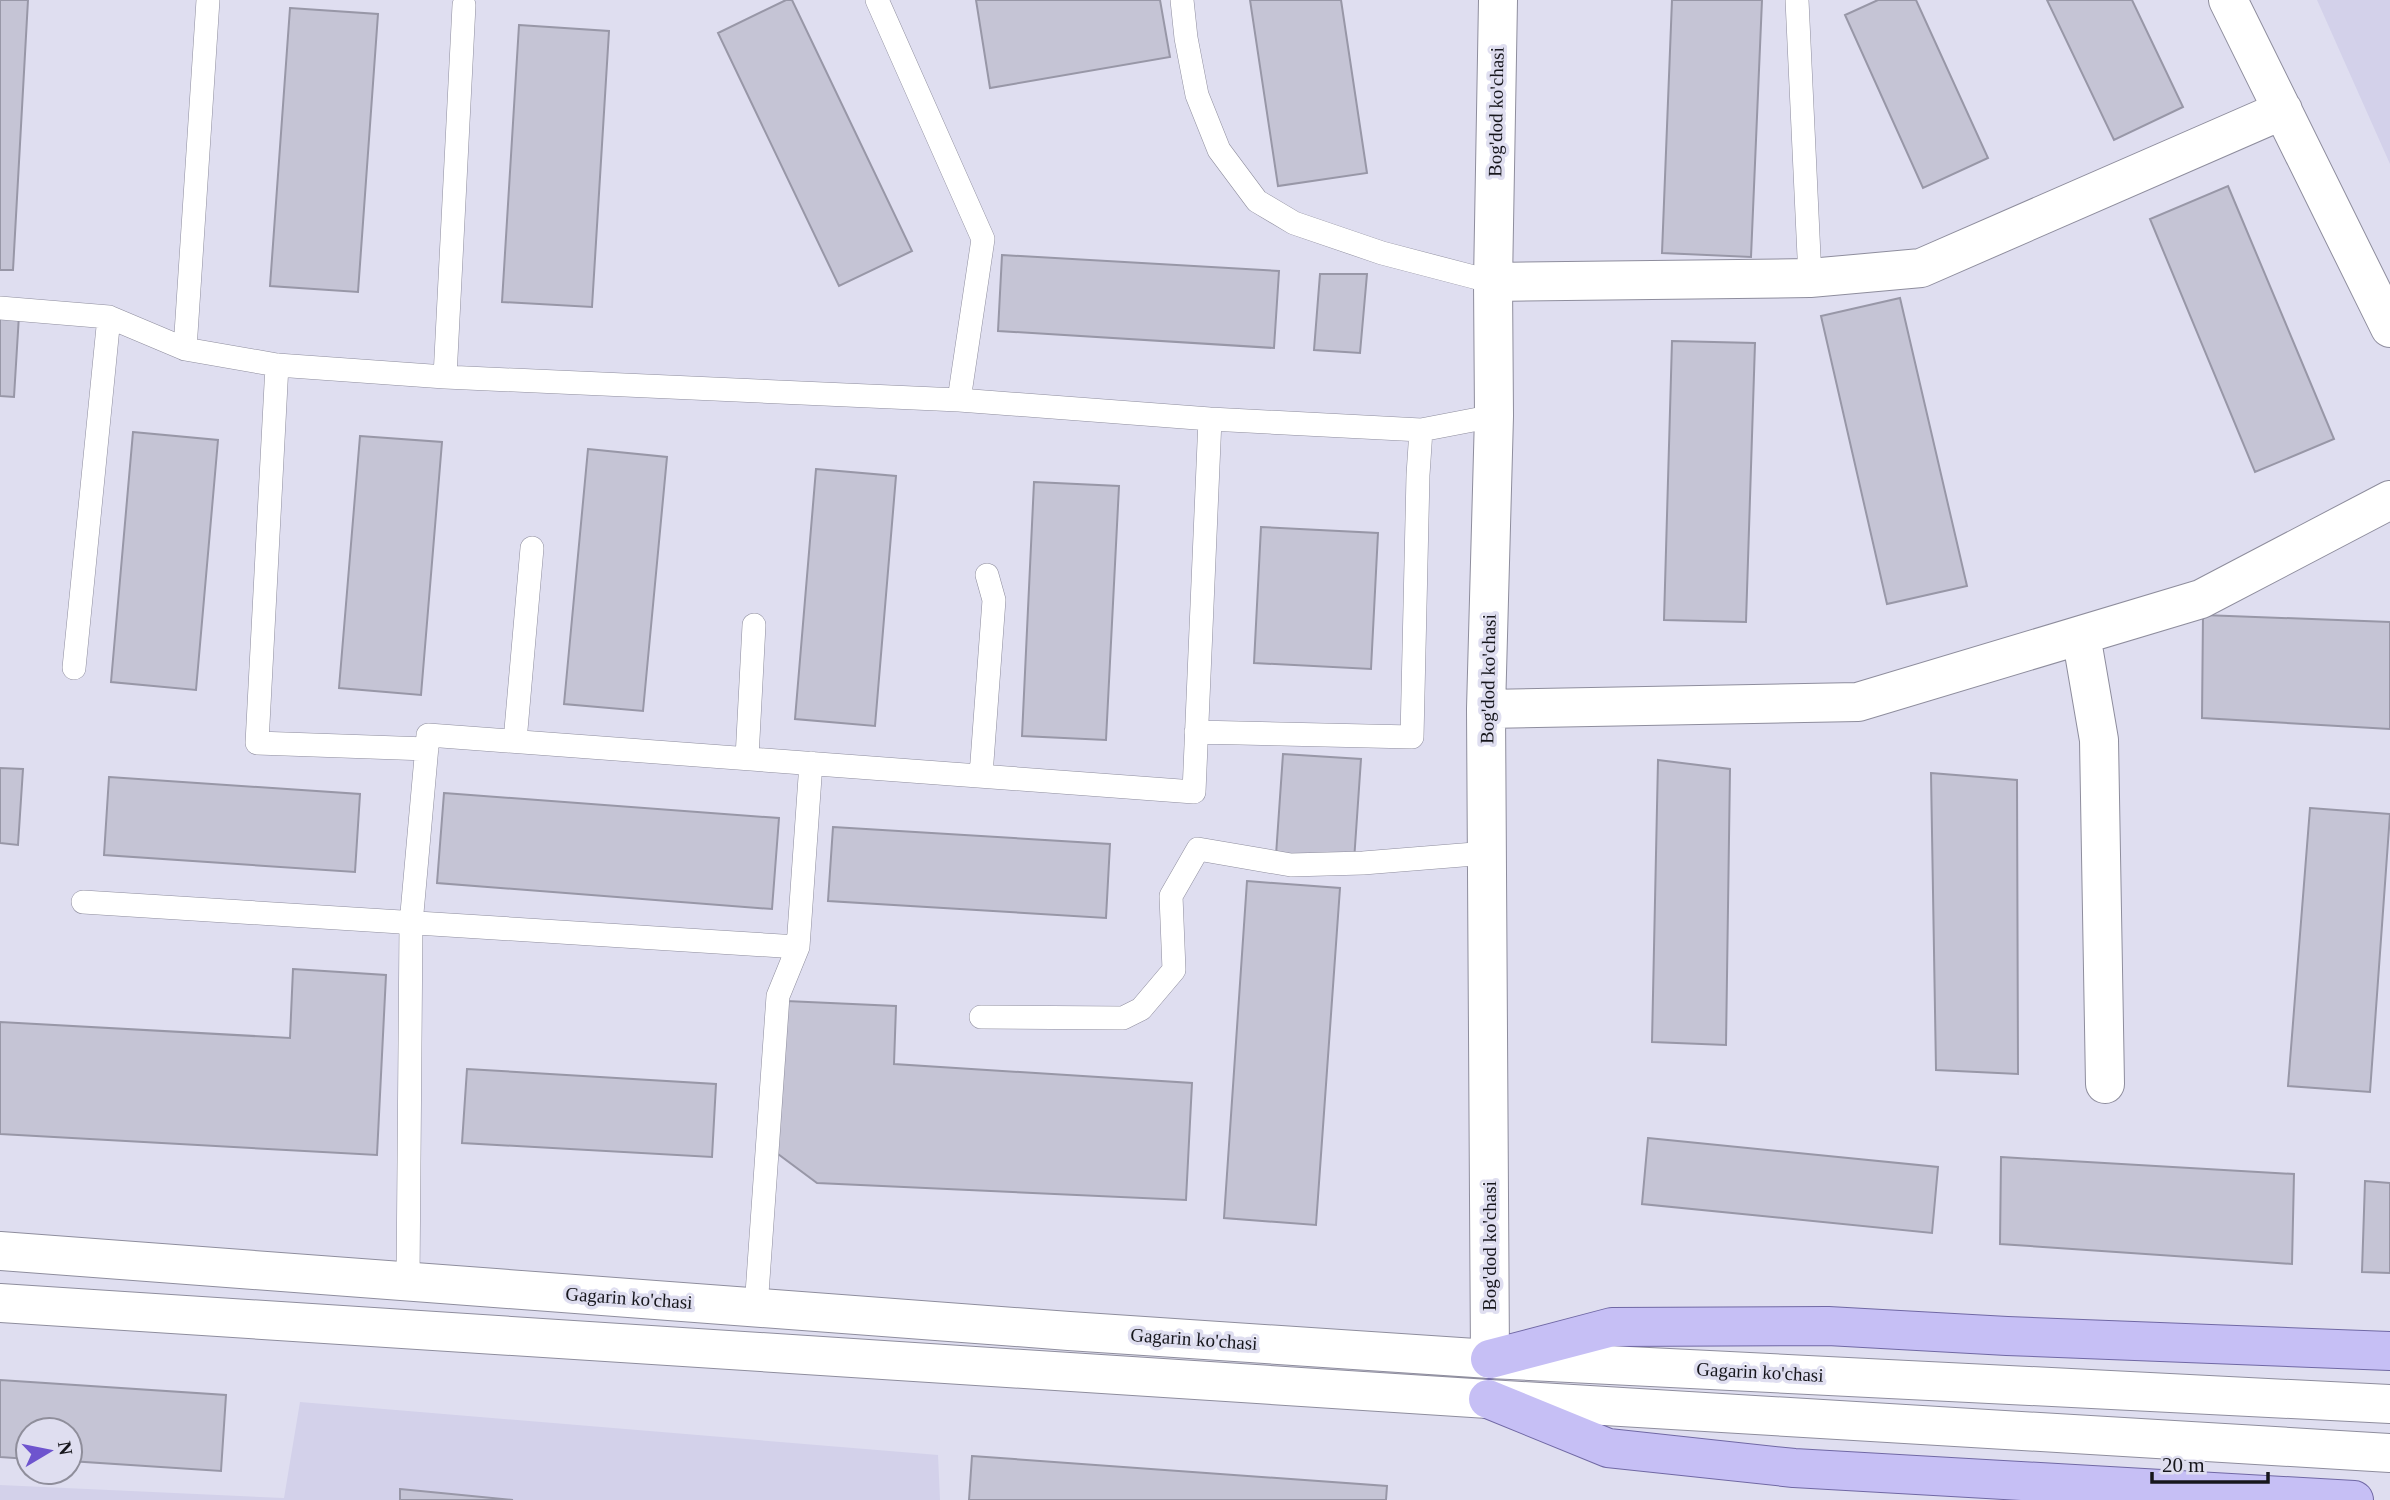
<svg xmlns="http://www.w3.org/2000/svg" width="2390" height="1500" font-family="Georgia,serif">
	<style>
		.built { fill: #d3d1ea }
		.building { fill: #c5c4d5; stroke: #9897a7; stroke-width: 2 }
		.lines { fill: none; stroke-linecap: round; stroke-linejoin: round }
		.service-casing { stroke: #8e8d9d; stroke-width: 24 }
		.minor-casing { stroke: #8e8d9d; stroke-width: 40 }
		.secondary-casing { stroke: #8e8d9d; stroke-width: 40 }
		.primary-casing { stroke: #7068a4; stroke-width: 40 }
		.service { stroke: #fff; stroke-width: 23 }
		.minor { stroke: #fff; stroke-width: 38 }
		.secondary { stroke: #fff; stroke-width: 38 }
		.primary { stroke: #c6bff5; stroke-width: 38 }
		.labels { text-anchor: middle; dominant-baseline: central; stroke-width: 7; stroke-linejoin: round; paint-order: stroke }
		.street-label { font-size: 19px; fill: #16161c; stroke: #dfdef0 }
	</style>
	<rect width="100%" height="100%" fill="#dfdef0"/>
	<path class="built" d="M2317,0h73v164z
		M300,1402l638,53 2,45h-940v-15l284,13z"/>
	<path class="building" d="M0,0h28l-15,270h-13z
		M786,0h6l120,251 -73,35 -121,-253z
		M976,0h184l10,57 -180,31z
		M1250,0h91l26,173 -89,13z
		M1672,0h90l-11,257 -89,-4z
		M1878,0h38l72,158 -65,30 -78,-173z
		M2047,0h85l51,107 -69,33z
		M290,8l88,6 -20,278 -88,-6z
		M519,25l90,6 -17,276 -90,-5z
		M2228,186l106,253 -79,33 -105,-253z
		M1002,255l277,16 -5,77 -276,-17z
		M1320,274h47l-7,79 -46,-3z
		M1900,298l67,288 -80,18 -66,-288z
		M0,314l19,1 -5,82 -14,-1z
		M1672,341l83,2 -9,279 -82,-2z
		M133,432l85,8 -22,250 -85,-8z
		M360,436l82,6 -21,253 -82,-7z
		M588,449l79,8 -24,254 -79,-7z
		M816,469l80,7 -21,250 -80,-7z
		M1034,482l85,4 -13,254 -84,-4z
		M1261,527l117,6 -7,136 -117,-6z
		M2203,615l187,7v107l-188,-11z
		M1283,754l78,5 -7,102 -78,-6z
		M1658,760l72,9 -4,276 -74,-3z
		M0,768l23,1 -5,76 -18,-2z
		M1931,773l86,7 1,294 -82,-4z
		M109,777l251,17 -5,78 -251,-17z
		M444,793l335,25 -7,91 -335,-26z
		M2310,808l80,6 -20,278 -82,-6z
		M833,827l277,17 -4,74 -278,-17z
		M1247,881l93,7 -24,337 -92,-7z
		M293,969l93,6 -9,180 -377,-21v-112l290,16z
		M786,1001l110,5 -2,58 298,19 -6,117 -369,-17 -43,-32z
		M467,1069l249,15 -4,73 -250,-14z
		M1648,1138l290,29 -6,66 -290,-29z
		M2001,1157l293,17 -2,90 -292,-20z
		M2365,1181l25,2v90l-28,-1z
		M0,1380l226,15 -5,76 -151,-10v-31h-42v29l-28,-2z
		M972,1456l415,30 -1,14h-417z
		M400,1489l113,11h-113z"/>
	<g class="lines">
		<defs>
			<path id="service" d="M1182,0l4,38 11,57 22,55 38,51 37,22 88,30 111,29
				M1797,0l13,278
				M0,308l109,9 76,32 92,16 168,12 514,23 24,-161 -106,-239
				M185,349l23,-349
				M277,365l-20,378 170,6
				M445,377l19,-372
				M959,400l251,19 211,11 73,-14
				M74,668l35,-351
				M1196,732l216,5 6,-262 3,-45
				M515,741l17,-193
				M747,758l7,-133
				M981,775l13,-175 -7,-25
				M83,902l715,45 13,-184
				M981,1017l142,1 18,-9 33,-39 -3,-74 27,-47 93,16 72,-2 124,-10
				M408,1282l3,-358 17,-189 766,57 16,-373
				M756,1308l22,-312 20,-49"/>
			<path id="minor" d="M2228,0l162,328
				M1493,282l317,-4 111,-10 362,-158
				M2081,635l18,105 6,344
				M1486,709l372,-7 343,-103 189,-99
				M1490,1359l-4,-650 8,-293 -1,-134 5,-282"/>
			<path id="secondary" d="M0,1251l1069,80 421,28 900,45
				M0,1303l1488,96 902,54"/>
			<path id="primary" d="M1490,1359l122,-32 216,-1 179,10 383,15
				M1488,1399l120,49 186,20 560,32"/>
		</defs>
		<use href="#service" class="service-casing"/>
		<use href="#minor" class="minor-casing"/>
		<use href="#secondary" class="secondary-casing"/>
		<use href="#primary" class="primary-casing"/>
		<use href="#service" class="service"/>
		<use href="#minor" class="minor"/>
		<use href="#secondary" class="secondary"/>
		<use href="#primary" class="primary"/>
	</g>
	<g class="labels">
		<g class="street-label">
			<text transform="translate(1496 112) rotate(-89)">Bog'dod ko'chasi</text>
			<text transform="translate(1488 679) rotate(-89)">Bog'dod ko'chasi</text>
			<text transform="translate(1489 1246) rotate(-90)">Bog'dod ko'chasi</text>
			<text transform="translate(629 1298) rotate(4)">Gagarin ko'chasi</text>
			<text transform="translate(1194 1339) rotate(4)">Gagarin ko'chasi</text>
			<text transform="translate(1760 1372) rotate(3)">Gagarin ko'chasi</text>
		</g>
	</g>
	<g transform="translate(49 1451) rotate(80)"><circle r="33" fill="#dfdef0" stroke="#8f8e9b" stroke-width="2"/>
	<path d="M0-5L12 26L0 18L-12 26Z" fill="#6e54ce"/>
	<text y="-10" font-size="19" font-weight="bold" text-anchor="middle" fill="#16161c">N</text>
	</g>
	<path d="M2152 1472v10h116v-10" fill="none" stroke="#16161c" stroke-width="3.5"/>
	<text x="2162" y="1472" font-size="21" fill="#16161c" stroke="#dfdef0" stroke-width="5" paint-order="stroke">20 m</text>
</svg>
